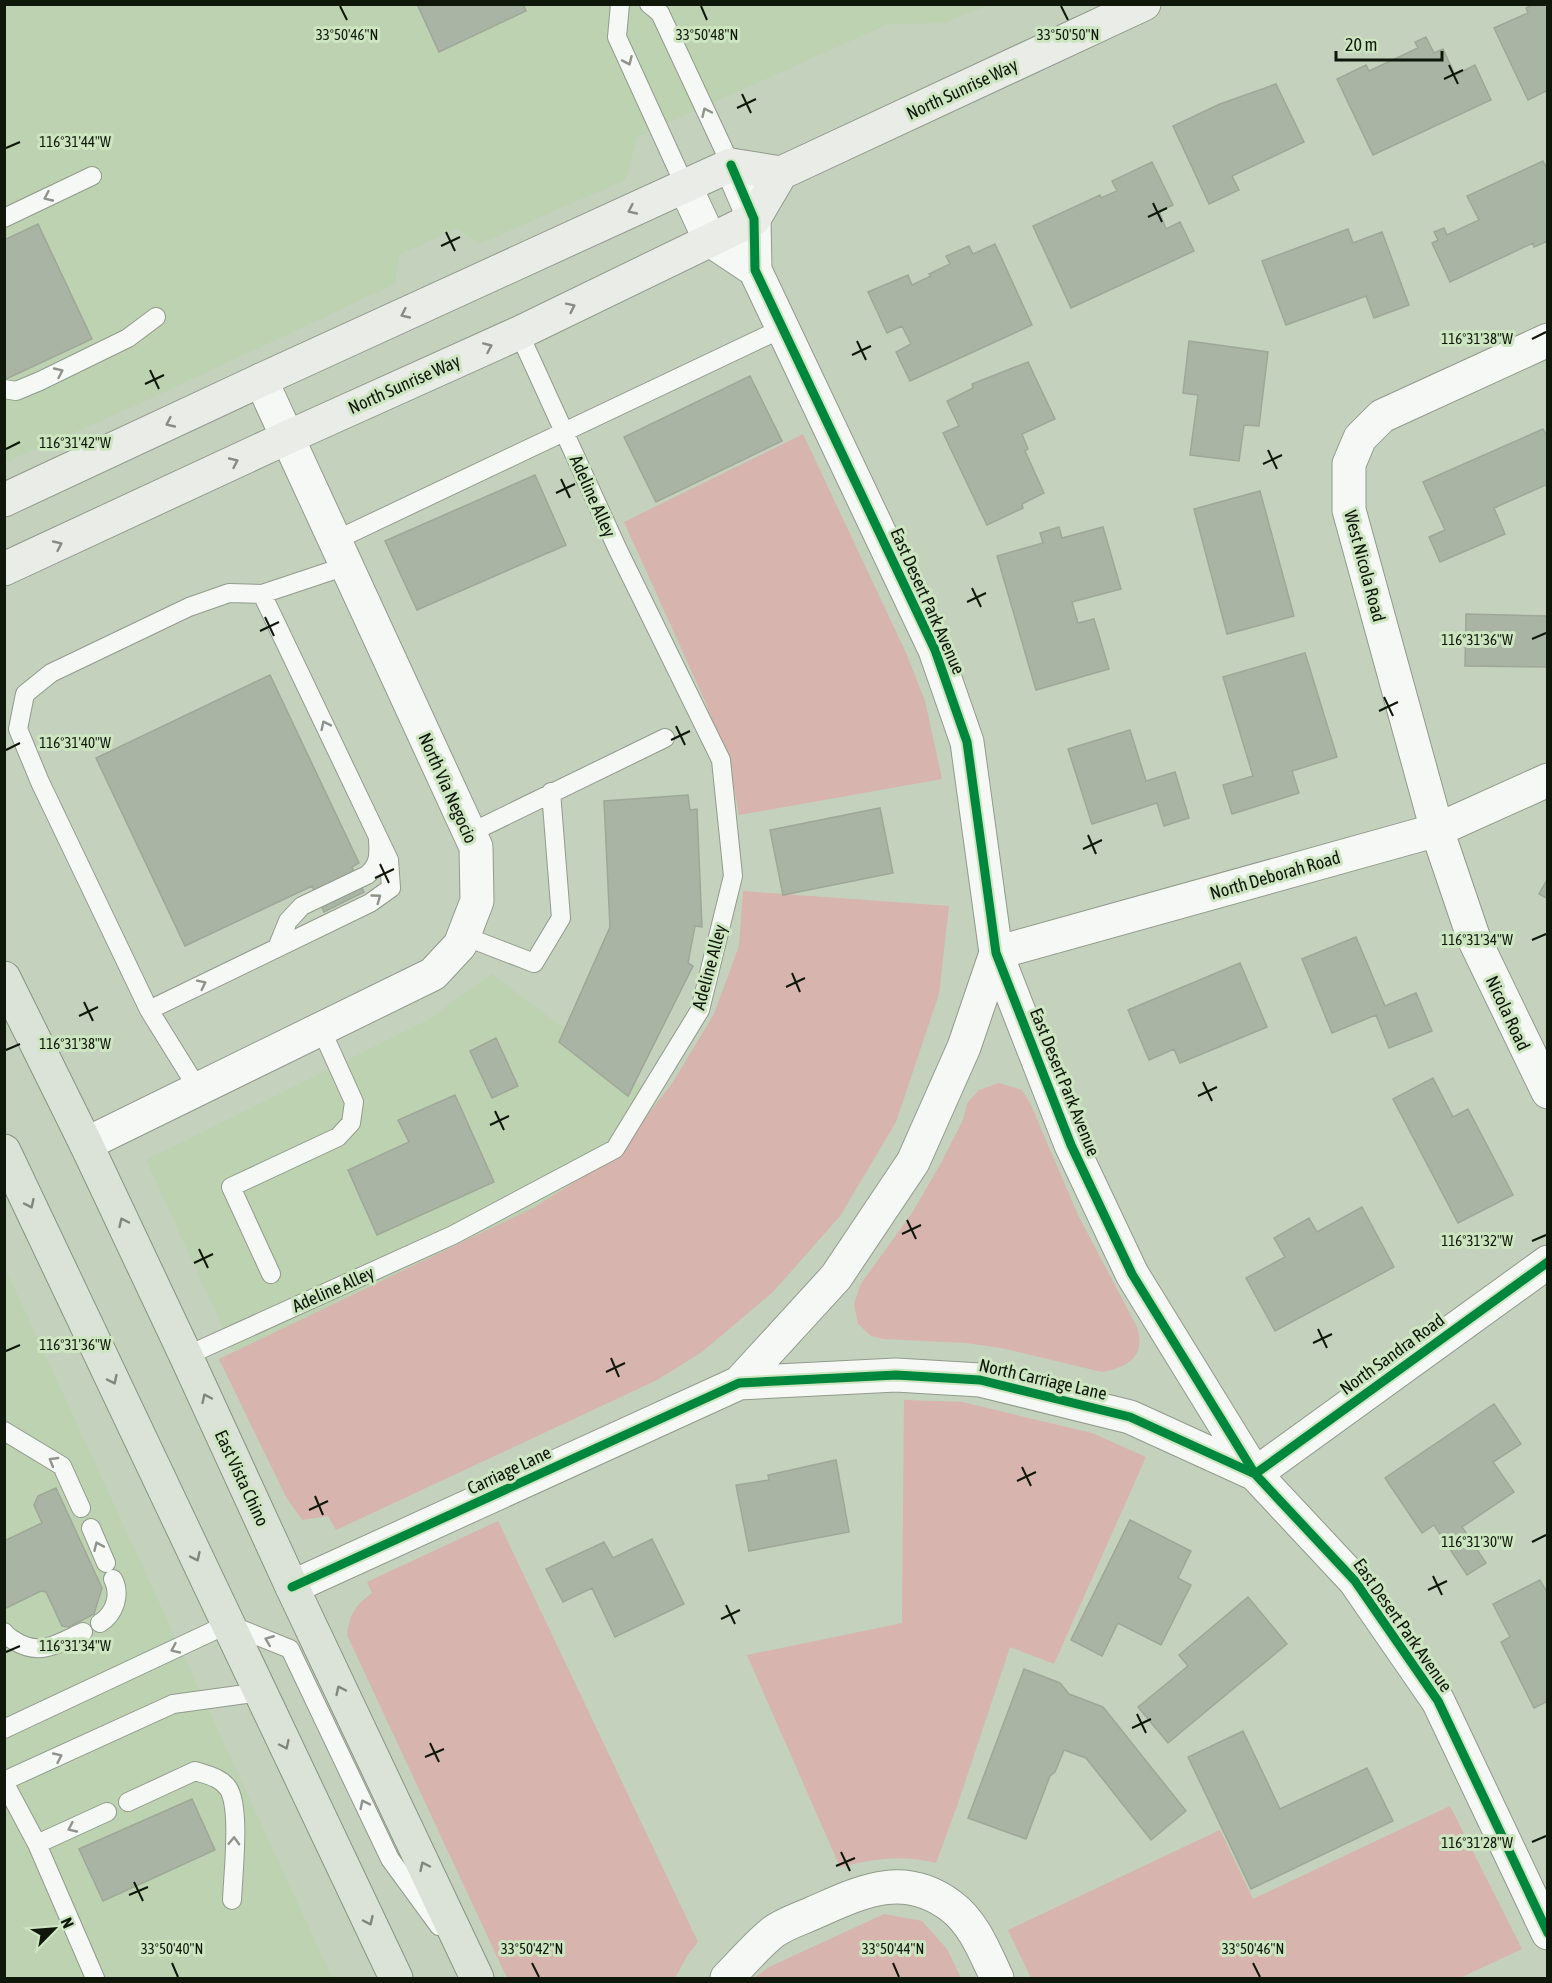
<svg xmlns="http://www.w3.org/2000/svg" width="1552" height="1983" font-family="'Asap Condensed',sans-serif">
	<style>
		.built { fill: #bcd2b1 }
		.green { fill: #d7b4ad }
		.building { fill: #aab4a5; stroke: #9ea798; stroke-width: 1.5 }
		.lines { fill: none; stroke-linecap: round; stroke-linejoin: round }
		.lane-casing { stroke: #919b8c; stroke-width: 20 }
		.street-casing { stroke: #919b8c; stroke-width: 35 }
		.secondary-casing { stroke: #919b8c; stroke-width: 35 }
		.primary-casing { stroke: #87957f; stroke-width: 35 }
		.lane { stroke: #f6f8f5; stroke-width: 18 }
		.street { stroke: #f6f8f5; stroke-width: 33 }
		.secondary { stroke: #e9ece7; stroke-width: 33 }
		.primary { stroke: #dbe2d7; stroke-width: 33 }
		.cycleway-casing { stroke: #cde6c1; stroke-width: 13 }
		.cycleway { stroke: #00873e; stroke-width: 9 }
		.oneway { stroke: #8e938b }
		.oneway2 { stroke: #878c84 }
		.oneway3 { stroke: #7f877b }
		.ticks { fill: none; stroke: #0f170a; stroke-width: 2 }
		.labels { text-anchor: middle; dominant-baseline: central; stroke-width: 6; stroke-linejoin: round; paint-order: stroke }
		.street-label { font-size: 18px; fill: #0f170a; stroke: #cde6c1 }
		.ticks-label { font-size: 15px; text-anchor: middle; fill: #0f170a; stroke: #cde6c1; stroke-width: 6; stroke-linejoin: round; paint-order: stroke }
	</style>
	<rect width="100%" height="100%" fill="#c4d1bd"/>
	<path class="built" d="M5,5h983l-43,18 -57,1 -251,113 -12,43 -146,64 -22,-16 -58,27 -4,29 -267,125 -123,53z
		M492,974l167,125 -43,57 -83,52 -299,144 -88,-192 280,-139z
		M5,1268l327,710h-327z"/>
	<path class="green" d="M803,434l104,221 18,46 17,78 -203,36 -7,-38 -27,-76 -81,-179z
		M743,891l206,15 -10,88 -43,128 -56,94 -67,76 -71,60 -45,28 -321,150 -8,-14 -26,4 -16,-23 -67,-138 314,-151 83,-52 57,-74 41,-68 25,-68z
		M999,1083l23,7 9,15 47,110 59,112c9,29 -8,40 -35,45l-101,-24 -35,-5 -83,-4 -12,-3 -13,-12 -4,-20 6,-19 52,-72 29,-50 21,-41 6,-20 11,-12z
		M904,1400l58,2 130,31 54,24 -92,207 -44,-17 -53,159 -21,57c-35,-9 -61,-4 -96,4l-93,-212 155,-32z
		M498,1521l200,421 -11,14 -12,22h-168l-160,-343c3,-22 8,-29 25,-42l-5,-11z
		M1450,1806l72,143 -62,29h-429l-23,-48 212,-100 33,69z
		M884,1914l38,7 25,28 14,29h-206l12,-10z"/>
	<path class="building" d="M417,4h106l3,7 -87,41z
		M1534,4h14v86l-20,10 -34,-72 34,-15 -2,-5z
		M1426,37l8,16 9,-4 12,26 20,-10 16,35 -118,55 -36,-76 29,-14 3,6 49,-23 -3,-6z
		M1276,84l28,58 -72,34 7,14 -30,14 -36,-78 47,-22z
		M1543,161l5,9v71l-14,6 -1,-4 -83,39 -18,-39 6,-3 -4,-8 10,-4 3,7 32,-15 -12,-24z
		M1152,162l21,43 -14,6 7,18 14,-7 14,29 -123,57 -38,-82 67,-31 1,3 16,-7 -5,-10z
		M38,224l54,115 -86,40 -2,-4v-135z
		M1348,229l5,14 29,-11 27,73 -35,13 -8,-22 -80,29 -24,-64z
		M995,244l37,81 -122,56 -14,-29 15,-8 -9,-18 -15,7 -19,-41 40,-17 4,10 19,-9 -2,-2 21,-10 -4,-8 23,-10 4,8z
		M1189,341l79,11 -9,74 -15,-1 -5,36 -49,-6 8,-60 -15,-2z
		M1028,362l27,57 -33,15 6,15 -3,2 19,42 -22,11 1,4 -36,17 -44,-92 16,-7 -12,-25 26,-13 -1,-4z
		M750,376l32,65 -126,61 -32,-65z
		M1543,429l5,9v46l-54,24 11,26 -65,28 -11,-25 16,-7 -22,-48z
		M535,475l31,70 -149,65 -32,-69z
		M1260,491l34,125 -67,18 -33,-125z
		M1059,527l3,11 41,-11 18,62 -49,13 6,21 16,-4 15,50 -73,21 -39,-134 46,-13 -3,-10z
		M1466,614l82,2v51l-83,-1z
		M1305,653l32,104 -45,14 7,22 -67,21 -9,-29 30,-9 -30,-99z
		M270,675l89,188 -7,4 12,25 -40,20 -12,-26 -127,60 -89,-188z
		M1130,730l16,51 29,-9 14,46 -25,8 -7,-23 -65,21 -24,-75z
		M688,795l2,15 7,-1 5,118 -7,-1 -7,37 5,3 -65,130 -69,-54 51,-115 -6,-126z
		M880,808l13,65 -110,22 -13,-65z
		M1548,878v21l-9,-5z
		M1356,937l29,69 31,-13 16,38 -43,17 -13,-33 -44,18 -30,-74z
		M1240,963l27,64 -87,36 -6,-14 -25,11 -21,-50z
		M496,1038l22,48 -26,12 -22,-47z
		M1433,1078l20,39 15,-8 45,86 -55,28 -65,-124z
		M455,1095l39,87 -117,53 -29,-65 61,-28 -11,-22z
		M1362,1207l32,60 -119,64 -29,-53 39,-21 -11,-19 35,-20 8,14z
		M1494,1404l27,40 -28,18 21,30 -52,35 24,36 -19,12 -33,-50 -12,8 -37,-55z
		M836,1460l13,72 -100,19 -13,-66 33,-5 -1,-5z
		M56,1488l46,100 -8,26 -25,13 -7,-1 -16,-34 -5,-1 -37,18v-68l38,-18 -8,-18 4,-9z
		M1130,1520l61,31 -13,27 13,7 -30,60 -43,-22 -16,33 -31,-16z
		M652,1539l32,65 -69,33 -23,-49 -29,14 -17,-33 58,-27 9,16z
		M1540,1580l8,14v107l-14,7 -33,-66 9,-5 -17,-33z
		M1248,1597l39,47 -119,99 -30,-36 50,-41 -9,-11z
		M1024,1669l36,14 9,11 34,13 83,104 -35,29 -65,-82 -22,-8 -9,22 -5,4 -24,63 -58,-21z
		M1243,1731l37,78 87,-41 26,53 -142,68 -63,-132z
		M192,1799l23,51 -112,51 -24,-52z"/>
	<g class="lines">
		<defs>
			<path id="lane" d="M620,4l-3,33 68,149
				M649,4l11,9 71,152
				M4,218l88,-42
				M4,389l12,2 24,-10 88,-43 28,-21
				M334,541l449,-213
				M470,833l195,-95
				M464,936l70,27 27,-45 -10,-126
				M277,948l11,-27 14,-15 65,-31c12,-10 12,-19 11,-35
				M149,1010l221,-107 21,-15 -2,-28 -127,-266
				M198,1089l-49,-79 -109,-228 -22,-53 7,-35 26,-21 138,-66 40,-14 33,1 84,-28
				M271,1274l-40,-87 107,-50 13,-14 3,-21 -33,-73
				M186,1356l267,-121 162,-86 85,-139 33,-134 -12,-116 -103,-210 -99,-217
				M4,1431l58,35 19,42
				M91,1528l15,35
				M100,1623c15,-9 21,-29 13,-44
				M4,1632c3,5 6,6 11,9 25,16 44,2 68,-9
				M4,1729l224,-105 62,25 100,210 49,67
				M4,1781l169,-77 87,-12
				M4,1782l33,62 58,134
				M128,1802l67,-31c12,4 25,6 33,17 13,19 5,86 4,112
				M37,1844l70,-32"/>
			<path id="street" d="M731,165l23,54 1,51 180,380 32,92 29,211 75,192 61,129 123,200 100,107 83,120 110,232
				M685,186l25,54 45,30
				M1548,340l-166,76 -22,22 -11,26v46l88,320 37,109 74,153
				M996,953l441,-123 111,-50
				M86,1144l347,-170 27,-29 17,-44 -1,-54 -215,-467
				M739,1383l97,-106 77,-115 51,-115 32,-94
				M292,1587l447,-204 157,-8 84,5 150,37 125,57 293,-212
				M727,1978c14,-14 29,-32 45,-45 11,-9 28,-14 41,-20 48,-21 90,-43 138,-7 23,17 34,47 46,72"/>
			<path id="secondary" d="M4,500l257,-120 470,-215 50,8 363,-169
				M4,569l282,-131 233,-105 235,-114 27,-46"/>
			<path id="primary" d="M4,978l82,166 100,212 106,231 185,391
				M4,1151l392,827"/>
		</defs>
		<use href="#lane" class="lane-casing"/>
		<use href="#street" class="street-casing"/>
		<use href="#secondary" class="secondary-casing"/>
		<use href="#primary" class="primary-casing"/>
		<use href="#lane" class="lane"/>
		<use href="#street" class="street"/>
		<use href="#secondary" class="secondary"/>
		<use href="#primary" class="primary"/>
		<defs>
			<path id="cycleway" d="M731,165l23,54 1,51 180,380 32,92 29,211 75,192 61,129 123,200 100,107 83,120 110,232
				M292,1587l447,-204 157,-8 84,5 150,37 125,57 293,-212"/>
		</defs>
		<use href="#cycleway" class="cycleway-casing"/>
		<use href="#cycleway" class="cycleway"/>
	</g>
	<defs><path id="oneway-chevron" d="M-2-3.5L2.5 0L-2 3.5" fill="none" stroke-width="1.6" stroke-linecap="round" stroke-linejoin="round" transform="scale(1.5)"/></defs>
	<g class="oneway">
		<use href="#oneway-chevron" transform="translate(628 61) rotate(66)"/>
		<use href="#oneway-chevron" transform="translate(706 112) rotate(-115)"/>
		<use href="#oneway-chevron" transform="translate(48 197) rotate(155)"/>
		<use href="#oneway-chevron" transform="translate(59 372) rotate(-25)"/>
		<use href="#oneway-chevron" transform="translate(325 725) rotate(-116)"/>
		<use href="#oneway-chevron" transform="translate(377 898) rotate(-36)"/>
		<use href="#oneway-chevron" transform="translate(202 984) rotate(-26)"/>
		<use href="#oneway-chevron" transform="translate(53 1461) rotate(-150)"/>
		<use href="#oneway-chevron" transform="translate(98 1546) rotate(-114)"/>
		<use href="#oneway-chevron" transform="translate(269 1640) rotate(-158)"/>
		<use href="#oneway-chevron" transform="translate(175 1649) rotate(155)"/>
		<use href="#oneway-chevron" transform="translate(58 1757) rotate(-25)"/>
		<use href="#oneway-chevron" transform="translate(364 1804) rotate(-116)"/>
		<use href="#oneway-chevron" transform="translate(72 1828) rotate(155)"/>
		<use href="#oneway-chevron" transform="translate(234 1841) rotate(-88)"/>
	</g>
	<g class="oneway2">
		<use href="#oneway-chevron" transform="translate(632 210) rotate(155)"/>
		<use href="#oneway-chevron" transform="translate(571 307) rotate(-26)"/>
		<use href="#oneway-chevron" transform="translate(405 314) rotate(155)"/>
		<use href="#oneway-chevron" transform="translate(488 347) rotate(-24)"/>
		<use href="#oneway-chevron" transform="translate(170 423) rotate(155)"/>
		<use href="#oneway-chevron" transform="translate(234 462) rotate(-25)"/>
		<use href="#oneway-chevron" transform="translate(58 545) rotate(-25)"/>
	</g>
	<g class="oneway3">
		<use href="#oneway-chevron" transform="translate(30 1204) rotate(65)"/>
		<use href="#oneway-chevron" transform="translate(123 1222) rotate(-115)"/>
		<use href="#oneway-chevron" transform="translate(113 1380) rotate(65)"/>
		<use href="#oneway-chevron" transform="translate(206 1398) rotate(-115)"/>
		<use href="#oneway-chevron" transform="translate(196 1557) rotate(65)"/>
		<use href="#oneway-chevron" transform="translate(340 1690) rotate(-115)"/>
		<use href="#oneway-chevron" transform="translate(285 1745) rotate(65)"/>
		<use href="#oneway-chevron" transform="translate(424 1866) rotate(-115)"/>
		<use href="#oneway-chevron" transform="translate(369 1921) rotate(65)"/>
	</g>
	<path class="ticks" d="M340,6l7,14M701,6l6,14M1061,6l7,14M1449,65l9,19M1444,79l19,-9M742,94l9,19M737,108l19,-9M6,148l14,-6M1153,203l9,19M1148,217l19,-9M446,232l9,19M441,246l19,-9M1532,339l14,-7M857,341l9,19M852,355l19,-9M150,370l9,19M145,384l19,-9M6,449l14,-7M1268,450l9,19M1263,464l19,-9M561,479l9,19M556,493l19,-9M972,588l9,19M967,602l19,-9M265,617l9,19M260,631l19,-9M1532,639l14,-6M1384,697l9,19M1379,711l19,-9M676,726l9,19M671,740l19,-9M6,750l14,-7M1088,835l8,19M1083,849l19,-9M380,864l9,19M375,878l19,-9M1532,940l14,-6M792,973l8,19M786,987l19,-9M84,1002l9,19M79,1016l19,-9M6,1050l14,-6M1203,1082l9,19M1198,1096l19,-9M495,1111l9,19M490,1125l19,-9M907,1220l9,19M902,1234l19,-9M1532,1241l14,-6M199,1249l9,19M194,1263l19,-9M1318,1329l9,19M1313,1343l19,-9M6,1351l14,-6M611,1358l8,19M606,1372l19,-9M1022,1467l9,19M1017,1481l19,-9M315,1496l8,19M309,1510l19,-9M1532,1542l14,-7M1433,1576l9,19M1428,1590l19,-9M726,1605l9,19M721,1619l19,-9M6,1652l14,-6M1137,1714l9,19M1132,1728l19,-9M430,1743l9,19M425,1757l19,-8M1532,1842l14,-6M841,1852l9,19M836,1866l19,-8M134,1882l9,19M129,1895l19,-8M172,1963l6,14M532,1963l7,14M893,1963l6,14M1253,1963l7,14"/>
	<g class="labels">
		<g class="street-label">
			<text transform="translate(962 89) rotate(-25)">North Sunrise Way</text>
			<text transform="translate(404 384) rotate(-24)">North Sunrise Way</text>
			<text transform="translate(593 496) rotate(66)">Adeline Alley</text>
			<text transform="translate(1365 566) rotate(75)">West Nicola Road</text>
			<text transform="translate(928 601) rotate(66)">East Desert Park Avenue</text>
			<text transform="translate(448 788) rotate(66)">North Via Negocio</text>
			<text transform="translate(1275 875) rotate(-16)">North Deborah Road</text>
			<text transform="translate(709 967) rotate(-75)">Adeline Alley</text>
			<text transform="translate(1508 1013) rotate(65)">Nicola Road</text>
			<text transform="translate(1065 1082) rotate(68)">East Desert Park Avenue</text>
			<text transform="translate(333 1289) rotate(-24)">Adeline Alley</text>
			<text transform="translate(1392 1354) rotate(-36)">North Sandra Road</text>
			<text transform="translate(1043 1379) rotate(13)">North Carriage Lane</text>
			<text transform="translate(509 1470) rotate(-25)">Carriage Lane</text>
			<text transform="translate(242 1478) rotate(65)">East Vista Chino</text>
			<text transform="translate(1403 1625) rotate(55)">East Desert Park Avenue</text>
		</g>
	</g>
	<g class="ticks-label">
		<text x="347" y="40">33°50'46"N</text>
		<text x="707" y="40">33°50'48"N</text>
		<text x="1068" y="40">33°50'50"N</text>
		<text x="75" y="147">116°31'44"W</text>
		<text x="1477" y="344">116°31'38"W</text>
		<text x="75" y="448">116°31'42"W</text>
		<text x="1477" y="645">116°31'36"W</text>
		<text x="75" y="748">116°31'40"W</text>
		<text x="1477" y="945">116°31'34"W</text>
		<text x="75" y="1049">116°31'38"W</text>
		<text x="1477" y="1246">116°31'32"W</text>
		<text x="75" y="1350">116°31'36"W</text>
		<text x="1477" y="1547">116°31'30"W</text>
		<text x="75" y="1651">116°31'34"W</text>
		<text x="1477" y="1848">116°31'28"W</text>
		<text x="172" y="1954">33°50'40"N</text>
		<text x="532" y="1954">33°50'42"N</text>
		<text x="893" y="1954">33°50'44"N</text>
		<text x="1253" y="1954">33°50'46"N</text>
	</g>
	<rect width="1552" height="1983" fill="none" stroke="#0f170a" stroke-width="12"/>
	<g transform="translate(54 1929) rotate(65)" stroke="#cde6c1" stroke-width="4.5" paint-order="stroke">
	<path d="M0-4.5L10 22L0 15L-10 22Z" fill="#0f170a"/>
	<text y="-9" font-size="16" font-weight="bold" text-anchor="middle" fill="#0f170a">N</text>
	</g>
	<path d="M1336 51v9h106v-9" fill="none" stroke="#0f170a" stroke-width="3"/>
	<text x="1345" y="51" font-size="18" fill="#0f170a" stroke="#cde6c1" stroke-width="4.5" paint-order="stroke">20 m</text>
</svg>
